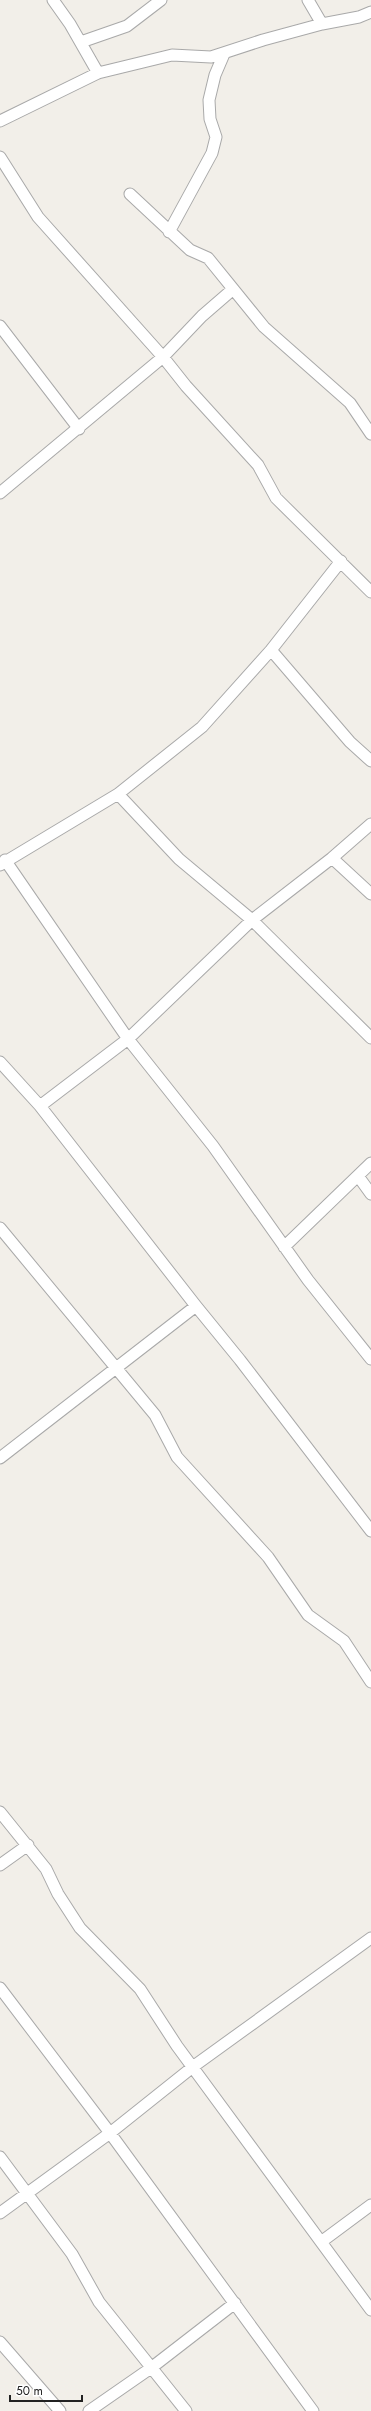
<svg xmlns="http://www.w3.org/2000/svg" width="371" height="2411" font-family="Jost,sans-serif">
	<style>
		.lines { fill: none; stroke-linecap: round; stroke-linejoin: round }
		.minor-casing { stroke: #a9a9a9; stroke-width: 13 }
		.minor { stroke: #fff; stroke-width: 11 }
	</style>
	<rect width="100%" height="100%" fill="#f2efe9"/>
	<g class="lines">
		<defs>
			<path id="minor" d="M53,0l17,24 28,49
				M308,0l14,24
				M81,42l46,-16 34,-26
				M0,121l98,-48 74,-18 39,2 52,-17 59,-16 37,-7 12,-5
				M0,157l38,60 125,140 39,-41 30,-26
				M130,194l60,56 18,8 56,69 86,76 21,31
				M169,232l43,-79 4,-16 -6,-18 -1,-19 6,-25 9,-21
				M0,326l79,103
				M0,493l163,-136 23,29 72,79 18,33 95,94
				M271,650l79,92 21,19
				M118,794l61,65 73,61 119,118
				M332,858l39,36
				M5,860l123,179 85,107 95,134 63,79
				M0,865l118,-71 84,-67 69,-77 70,-89
				M0,1062l40,44 156,200 44,54 131,171
				M40,1106l88,-67 124,-119 80,-62 39,-34
				M358,1176l13,18
				M0,1228l155,187 22,42 91,100 40,58 36,26 27,41
				M284,1247l87,-84
				M0,1458l196,-152
				M0,1812l46,57 12,25 22,34 60,61 37,57 194,264
				M0,1865l28,-20
				M0,1988l110,145 203,278
				M0,2157l72,97 27,48 87,109
				M0,2213l110,-80 84,-67 177,-128
				M321,2242l50,-37
				M0,2342l60,69
				M89,2411l62,-43 84,-65"/>
		</defs>
		<use href="#minor" class="minor-casing"/>
		<use href="#minor" class="minor"/>
	</g>
	<path d="M10 2395v6h72v-6" fill="none" stroke="#222222" stroke-width="2"/>
	<text x="16" y="2395" font-size="12" fill="#222222" stroke="#ffffff" stroke-width="3" paint-order="stroke">50 m</text>
</svg>
